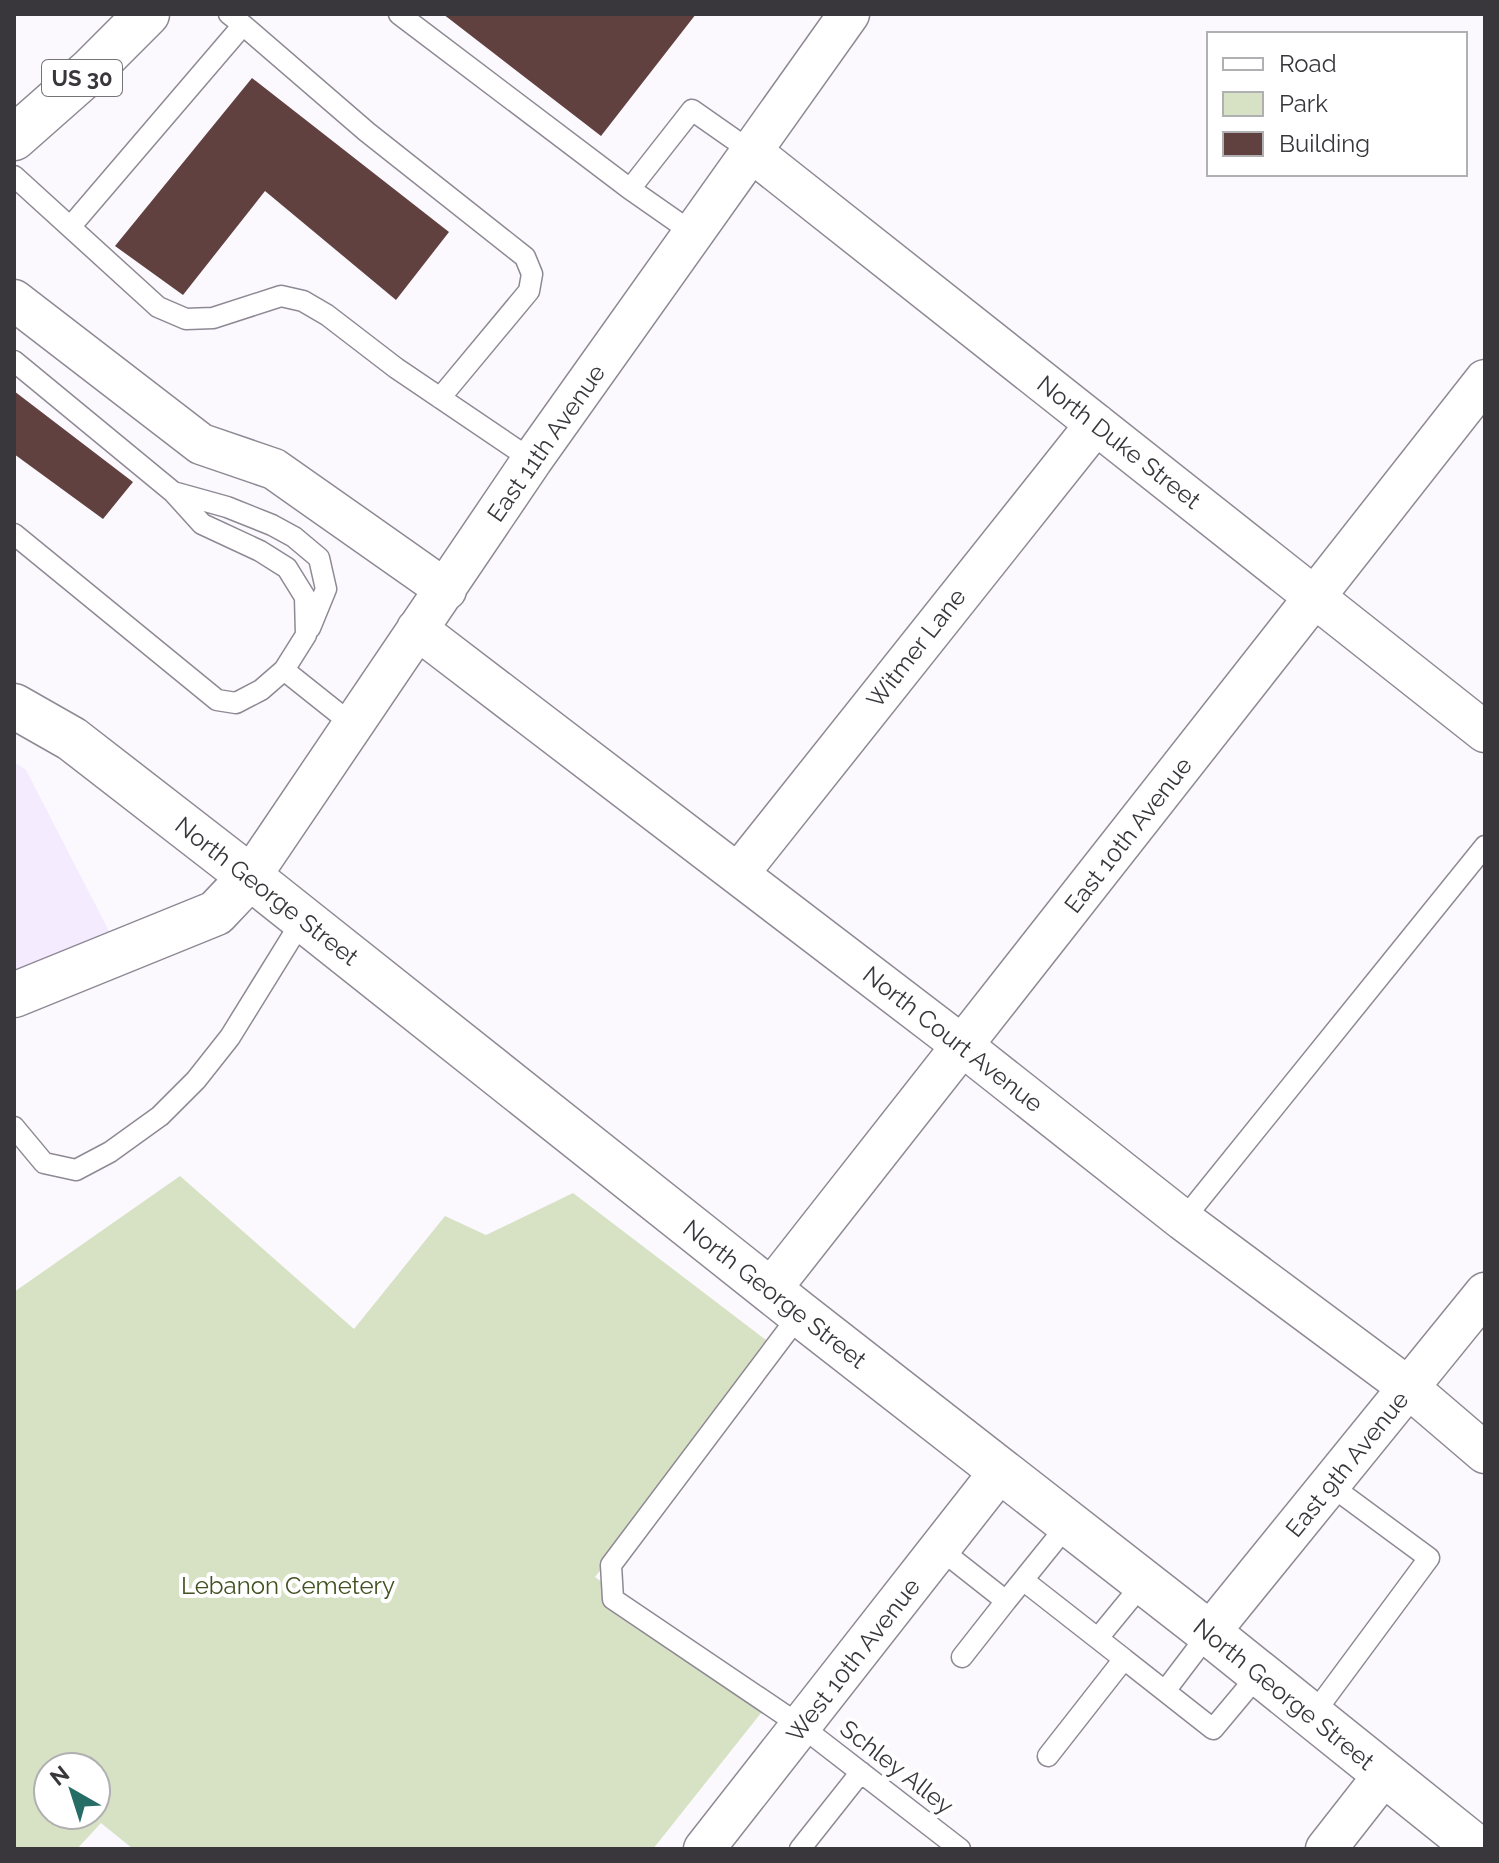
<svg xmlns="http://www.w3.org/2000/svg" width="1499" height="1863" font-family="Raleway,sans-serif">
	<style>
		.built { fill: #f4ebff }
		.green { fill: #d7e2c5; fill-rule: evenodd }
		.building { fill: #61413f }
		.lines { fill: none; stroke-linecap: round; stroke-linejoin: round }
		.lane-casing { stroke: #8e8994; stroke-width: 23 }
		.street-casing { stroke: #8e8994; stroke-width: 43 }
		.secondary-casing { stroke: #8e8994; stroke-width: 47 }
		.primary-casing { stroke: #8e8994; stroke-width: 47 }
		.highway-casing { stroke: #8e8994; stroke-width: 47 }
		.lane { stroke: #fff; stroke-width: 20 }
		.street { stroke: #fff; stroke-width: 40 }
		.secondary { stroke: #fff; stroke-width: 44 }
		.primary { stroke: #fff; stroke-width: 44 }
		.highway { stroke: #fff; stroke-width: 44 }
		.labels { text-anchor: middle; dominant-baseline: central; stroke-width: 8; stroke-linejoin: round; paint-order: stroke }
		.shield { fill: #fff; stroke: #747376; stroke-width: 2 }
		.shield-label { font-size: 22px; font-weight: bold; fill: #39373c }
		.street-label { font-size: 24px; fill: #39373c; stroke: #fff }
		.park-label { font-size: 24px; fill: #425120; stroke: #fff }
	</style>
	<rect width="100%" height="100%" fill="#fbf9fe"/>
	<path class="built" d="M14,762l12,8 85,165 -97,38z"/>
	<path class="green" d="M180,1176l174,153 91,-113 41,19 87,-42 201,153 -179,231 174,126 -116,146h-520l-32,-26 -24,26h-63v-557zM48,1767h48v48h-48z"/>
	<path class="building" d="M443,14h253l-95,122z
		M252,78l197,154 -53,68 -131,-109 -82,104 -68,-49z
		M14,391l119,91 -30,37 -89,-65z"/>
	<g class="lines">
		<defs>
			<path id="lane" d="M399,14l231,175 63,44
				M243,25l124,107 158,125 7,17 -3,17 -89,107
				M14,176l144,131 28,12 27,-1 68,-22 22,5 24,14 69,53 136,92
				M630,189l62,-79 60,42
				M71,226l172,-201 -14,-11
				M14,361l159,131 29,32 58,27 27,17 18,29 1,38 -22,35 -23,20 -25,13 -19,-3 -203,-166
				M173,492l54,15 45,18 22,12 25,21 7,31 -16,39
				M284,670l69,55
				M14,1127l30,36 32,7 34,-18 50,-36 36,-36 34,-43 73,-118
				M1183,1220l302,-374
				M800,1314l-189,251 2,34 188,127 159,123
				M940,1549l66,52 -44,56
				M1023,1580l46,-57
				M1006,1601l17,-21 101,79 -76,97
				M1098,1638l46,-56
				M1124,1659l89,70 46,-55
				M1165,1691l44,-58
				M1312,1716l117,-158 -99,-73
				M800,1849l61,-77"/>
			<path id="street" d="M752,152l733,580
				M14,300l187,144 73,25 172,121
				M417,629l547,418 219,173 226,168 76,65
				M738,874l358,-450
				M250,877l282,-417 317,-446
				M770,1290l715,-910
				M1209,1633l276,-340
				M704,1849l297,-379
				M1326,1849l58,-74"/>
			<path id="secondary" d="M14,995l202,-82 34,-36"/>
			<path id="primary" d="M14,706l58,33 178,138 550,437 409,319 269,216"/>
			<path id="highway" d="M14,138l77,-68 56,-56"/>
		</defs>
		<use href="#lane" class="lane-casing"/>
		<use href="#street" class="street-casing"/>
		<use href="#secondary" class="secondary-casing"/>
		<use href="#primary" class="primary-casing"/>
		<use href="#highway" class="highway-casing"/>
		<use href="#lane" class="lane"/>
		<use href="#street" class="street"/>
		<use href="#secondary" class="secondary"/>
		<use href="#primary" class="primary"/>
		<use href="#highway" class="highway"/>
	</g>
	<g class="labels">
		<rect class="shield" x="42" y="60" width="80" height="36" rx="6"/>
		<g class="shield-label">
			<text x="82" y="78">US 30</text>
		</g>
		<g class="street-label">
			<text transform="translate(1119 442) rotate(38)">North Duke Street</text>
			<text transform="translate(546 443) rotate(-55)">East 11th Avenue</text>
			<text transform="translate(916 648) rotate(-52)">Witmer Lane</text>
			<text transform="translate(1128 835) rotate(-52)">East 10th Avenue</text>
			<text transform="translate(267 891) rotate(38)">North George Street</text>
			<text transform="translate(953 1039) rotate(38)">North Court Avenue</text>
			<text transform="translate(775 1294) rotate(38)">North George Street</text>
			<text transform="translate(1347 1464) rotate(-51)">East 9th Avenue</text>
			<text transform="translate(853 1660) rotate(-52)">West 10th Avenue</text>
			<text transform="translate(1284 1694) rotate(39)">North George Street</text>
			<text transform="translate(897 1767) rotate(38)">Schley Alley</text>
		</g>
		<g class="park-label">
			<text x="288" y="1585">Lebanon Cemetery</text>
		</g>
	</g>
	<rect width="1499" height="1863" fill="none" stroke="#39373c" stroke-width="32"/>
	<rect x="1207" y="32" width="260" height="144" fill="#ffffff" stroke="#b0afb1" stroke-width="2"/>
	<rect x="1223" y="58" width="40" height="12" fill="#ffffff" stroke="#b0afb1" stroke-width="2"/>
	<text x="1279" y="72" font-size="24" fill="#39373c">Road</text>
	<rect x="1223" y="92" width="40" height="24" fill="#d7e2c5" stroke="#b0afb1" stroke-width="2"/>
	<text x="1279" y="112" font-size="24" fill="#39373c">Park</text>
	<rect x="1223" y="132" width="40" height="24" fill="#61413f" stroke="#b0afb1" stroke-width="2"/>
	<text x="1279" y="152" font-size="24" fill="#39373c">Building</text>
	<g transform="translate(72 1791) rotate(321)"><circle r="38" fill="#ffffff" stroke="#b0afb1" stroke-width="2"/>
	<path d="M0-6L14 30L0 20L-14 30Z" fill="#256d65"/>
	<text y="-12" font-size="22" font-weight="bold" text-anchor="middle" fill="#39373c">N</text>
	</g>
</svg>
